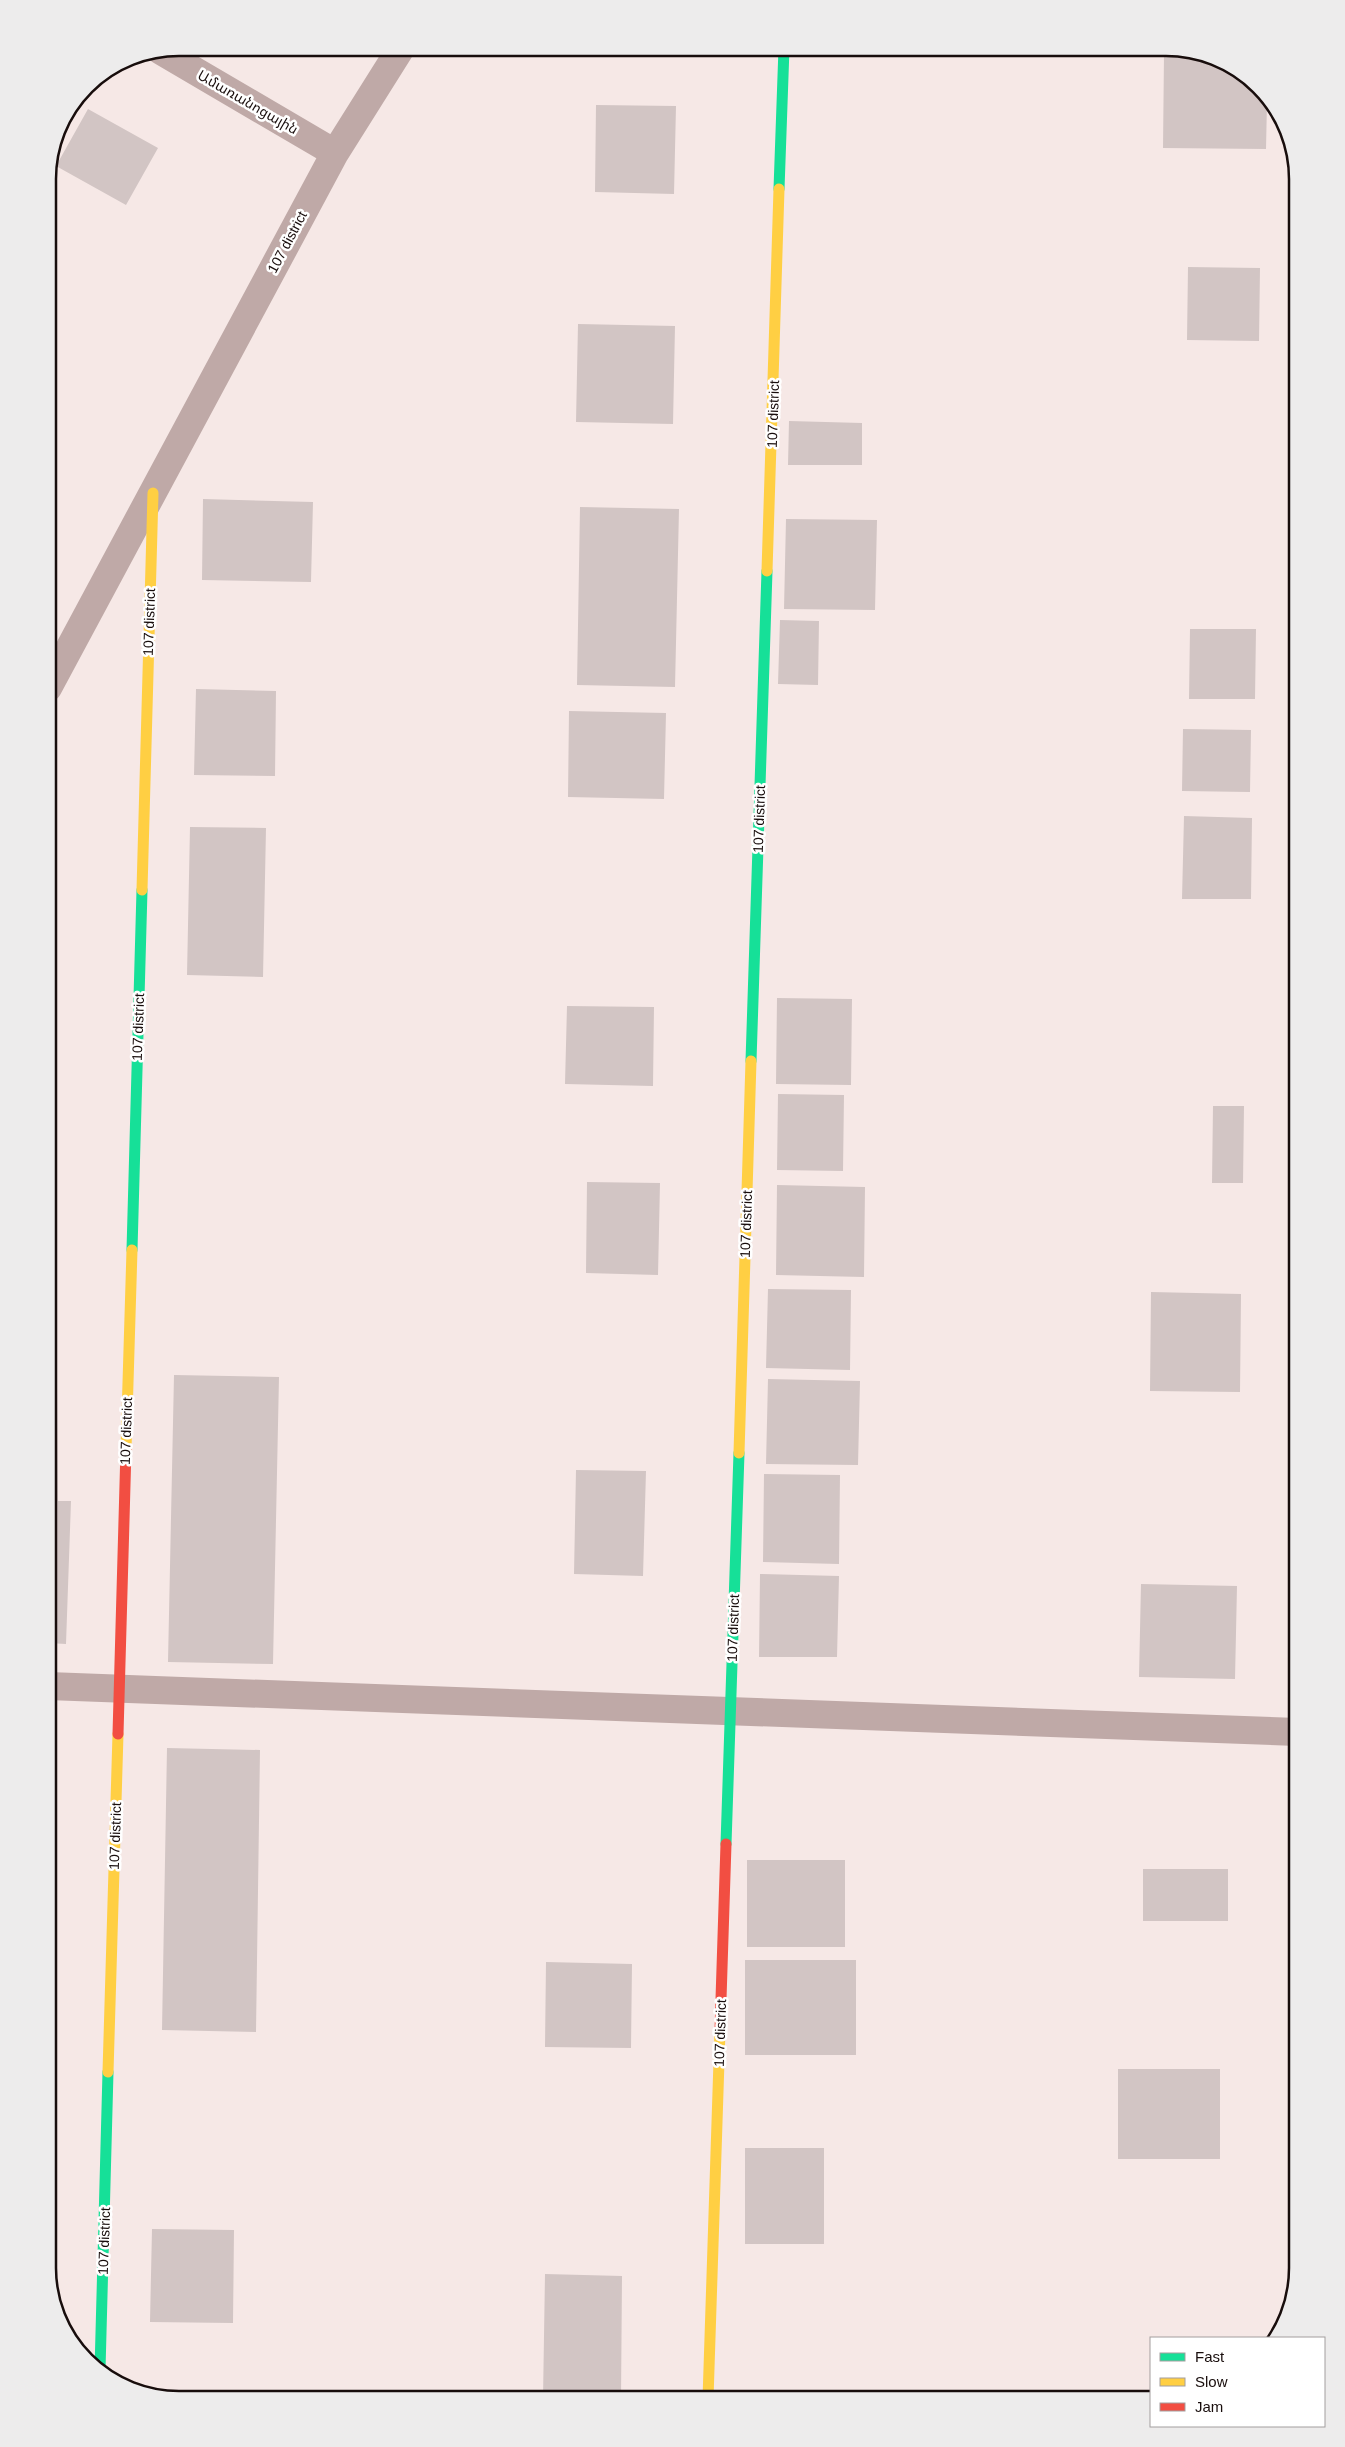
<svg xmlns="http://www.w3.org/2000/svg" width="1345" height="2447" font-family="Arial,'Noto Sans Armenian',sans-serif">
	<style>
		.building { fill: #d2c5c4 }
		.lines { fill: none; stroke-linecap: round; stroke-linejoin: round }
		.street { stroke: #bfa9a7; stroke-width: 28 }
		.fast { stroke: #16e098; stroke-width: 11 }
		.slow { stroke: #ffcf43; stroke-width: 11 }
		.jam { stroke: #f24e42; stroke-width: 11 }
		.labels { text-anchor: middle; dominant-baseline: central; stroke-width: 5; stroke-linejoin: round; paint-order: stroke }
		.street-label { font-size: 14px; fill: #180d0c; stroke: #fff }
		.rim { fill: none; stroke: #180d0c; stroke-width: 2.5 }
	</style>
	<rect width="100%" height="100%" fill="#f6e8e6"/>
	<path class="building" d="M1164,54l28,1 54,20 21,27 -1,47 -103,-1z
		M596,105l80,1 -2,88 -79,-2z
		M88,109l70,39 -32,57 -70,-39z
		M1188,267l72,1 -1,73 -72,-1z
		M578,324l97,2 -2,98 -97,-2z
		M789,421l73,2v42h-74z
		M203,499l110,3 -2,80 -109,-2z
		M580,507l99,2 -4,178 -98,-2z
		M786,519l91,1 -2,90 -91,-1z
		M780,620l39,1 -1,64 -40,-1z
		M1190,629h66l-1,70h-66z
		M196,689l80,2 -1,85 -81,-1z
		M569,711l97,2 -2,86 -96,-2z
		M1183,729l68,1 -1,62 -68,-1z
		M1184,816l68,2 -1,81h-69z
		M190,827l76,1 -3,149 -76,-2z
		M777,998l75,1 -1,86 -75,-1z
		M567,1006l87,1 -1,79 -88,-2z
		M778,1094l66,1 -1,76 -66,-1z
		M1213,1106h31l-1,77h-31z
		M587,1182l73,1 -2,92 -72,-2z
		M777,1185l88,2 -1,90 -88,-2z
		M768,1289l83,1 -1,80 -84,-2z
		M1151,1292l90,2 -1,98 -90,-1z
		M174,1375l105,2 -6,287 -105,-2z
		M768,1379l92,2 -2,84 -92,-1z
		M48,1387h9l1,114h13l-5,143 -18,-1z
		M576,1470l70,1 -3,105 -69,-2z
		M764,1474l76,1 -1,89 -76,-2z
		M760,1574l79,2 -2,81h-78z
		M1141,1584l96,2 -2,93 -96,-2z
		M167,1748l93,2 -4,282 -94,-2z
		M747,1860h98v87h-98z
		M1143,1869h85v52h-85z
		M745,1960h111v95h-111z
		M546,1962l86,2 -1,84 -86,-1z
		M1118,2069h102v90h-102z
		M745,2148h79v96h-79z
		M152,2229l82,1 -1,93 -83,-1z
		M545,2274l77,2 -1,123h-78z"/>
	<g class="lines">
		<path class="street" d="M161,51l174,102
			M48,688l287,-535 66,-105
			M48,1686l1249,46"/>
		<path class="fast" d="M779,189l5,-141
			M751,1061l16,-490
			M132,1250l10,-360
			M726,1844l13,-391
			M100,2370l8,-298"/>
		<path class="slow" d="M767,571l12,-382
			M142,890l11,-397
			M126,1449l6,-199
			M739,1453l12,-392
			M108,2072l10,-338
			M708,2399l12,-369"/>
		<path class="jam" d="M118,1734l8,-285
			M720,2030l6,-186"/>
	</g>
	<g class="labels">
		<g class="street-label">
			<text transform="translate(248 102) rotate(30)">Ամառանոցային</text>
			<text transform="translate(287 242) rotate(-62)">107 district</text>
			<text transform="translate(773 414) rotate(-88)">107 district</text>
			<text transform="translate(149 622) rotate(-88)">107 district</text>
			<text transform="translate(759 819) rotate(-88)">107 district</text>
			<text transform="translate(138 1027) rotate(-88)">107 district</text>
			<text transform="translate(746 1224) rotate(-88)">107 district</text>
			<text transform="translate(126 1431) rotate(-88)">107 district</text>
			<text transform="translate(733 1628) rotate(-88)">107 district</text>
			<text transform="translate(115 1836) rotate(-88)">107 district</text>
			<text transform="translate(720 2033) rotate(-88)">107 district</text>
			<text transform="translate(104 2241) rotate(-88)">107 district</text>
		</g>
	</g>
	<path d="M0 0H1345V2447H0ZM179 56H1166A123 123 0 0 1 1289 179V2268A123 123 0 0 1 1166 2391H179A123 123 0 0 1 56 2268V179A123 123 0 0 1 179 56Z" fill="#edecec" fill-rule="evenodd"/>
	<path class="rim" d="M179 56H1166A123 123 0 0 1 1289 179V2268A123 123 0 0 1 1166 2391H179A123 123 0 0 1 56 2268V179A123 123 0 0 1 179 56Z"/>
	<rect x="1150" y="2337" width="175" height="90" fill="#ffffff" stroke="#a39e9e"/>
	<rect x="1160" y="2353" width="25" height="8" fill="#16e098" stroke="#a39e9e"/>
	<text x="1195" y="2362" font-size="15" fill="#180d0c">Fast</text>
	<rect x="1160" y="2378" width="25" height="8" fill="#ffcf43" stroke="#a39e9e"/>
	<text x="1195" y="2387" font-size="15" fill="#180d0c">Slow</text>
	<rect x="1160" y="2403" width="25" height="8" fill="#f24e42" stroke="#a39e9e"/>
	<text x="1195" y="2412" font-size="15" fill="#180d0c">Jam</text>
</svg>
